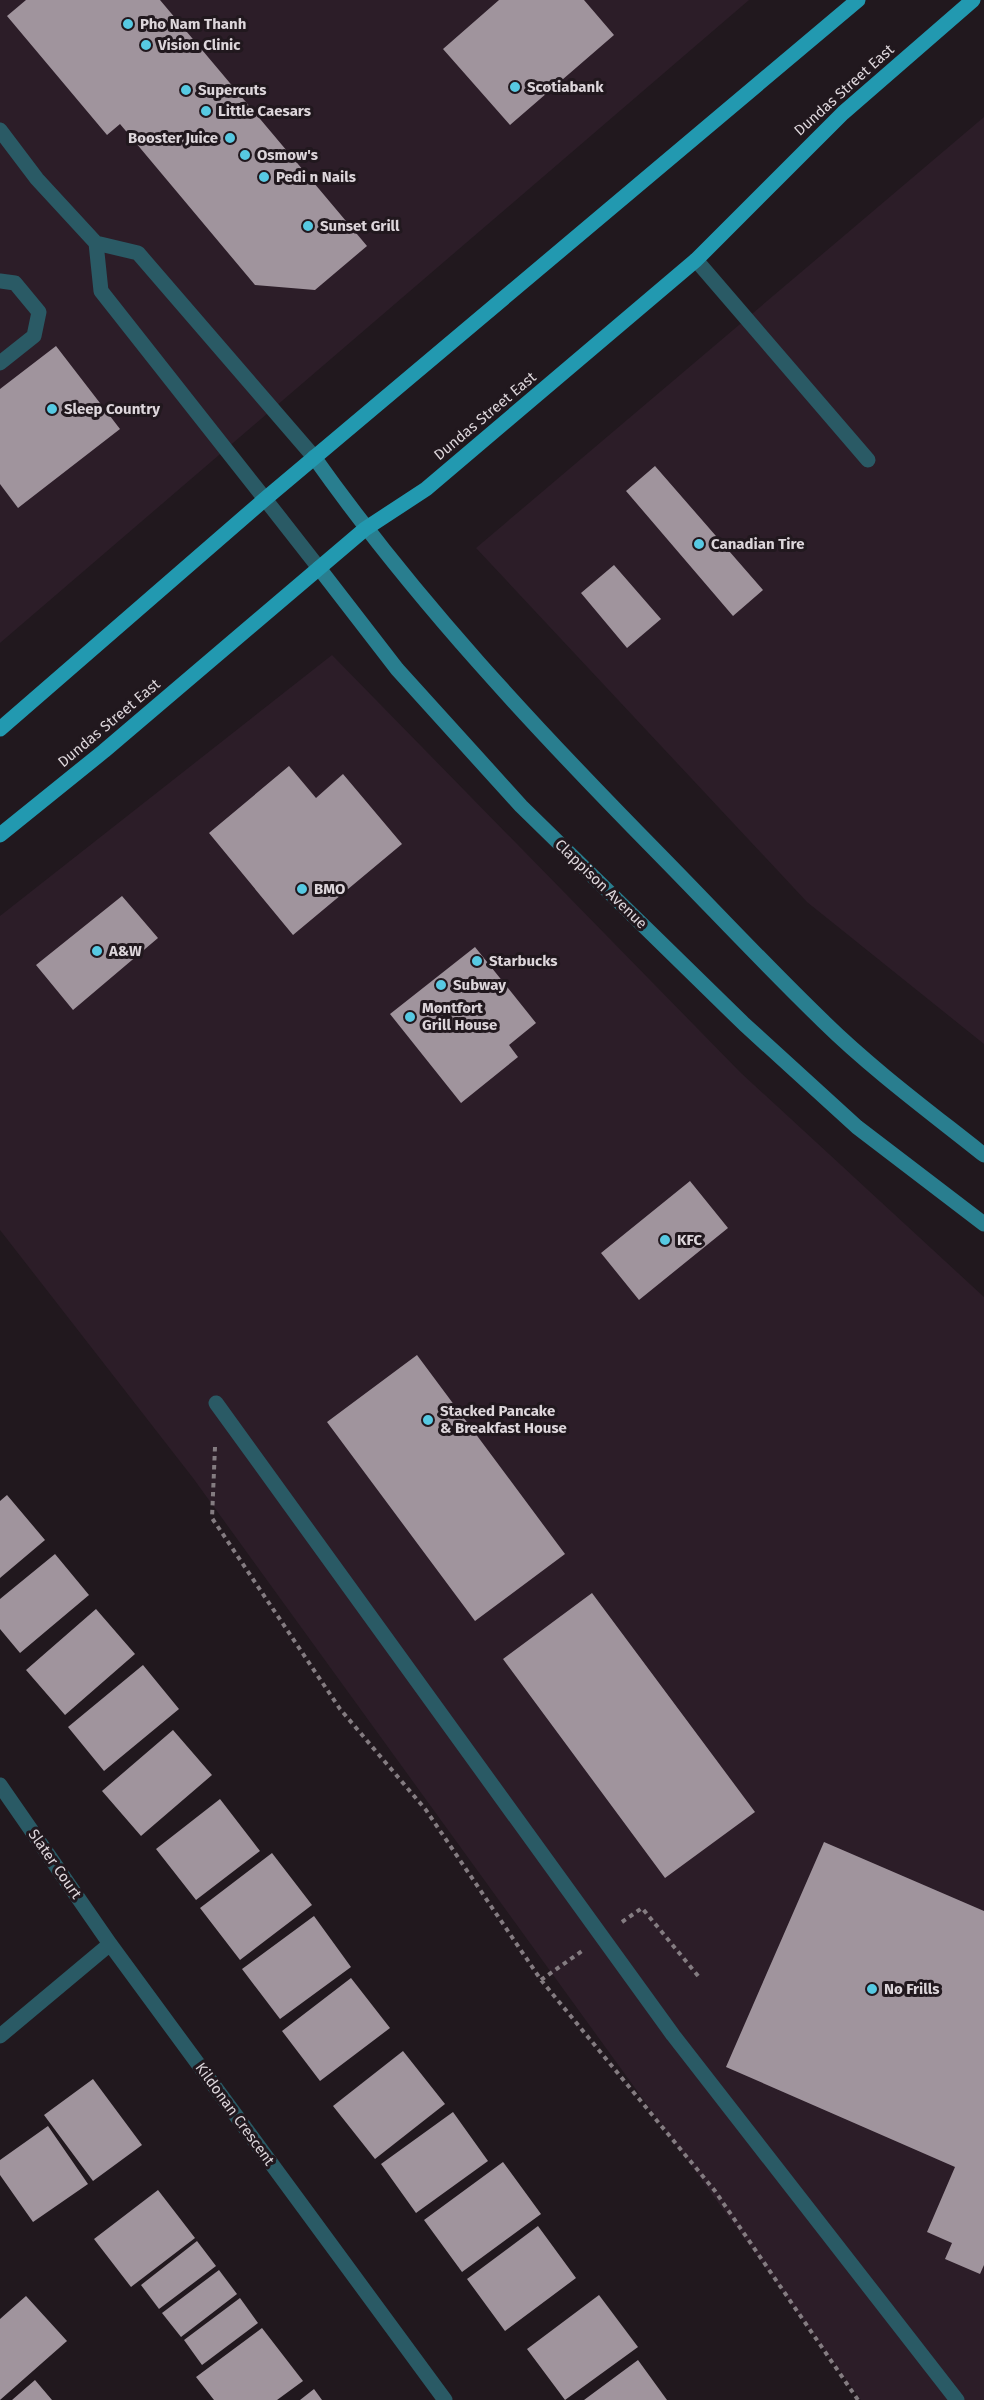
<svg xmlns="http://www.w3.org/2000/svg" width="984" height="2400" font-family="'Fira Sans',sans-serif">
	<style>
		.built { fill: #2c1d28 }
		.building { fill: #a0949d }
		.lines { fill: none; stroke-linecap: round; stroke-linejoin: round }
		.path { stroke: #847c81; stroke-width: 4; stroke-dasharray: 4.5 4.5; stroke-linecap: butt }
		.lane { stroke: #2a5a65; stroke-width: 15 }
		.street { stroke: #2a5a65; stroke-width: 15 }
		.secondary { stroke: #297e8f; stroke-width: 15 }
		.primary { stroke: #2299b0; stroke-width: 15 }
		.poi-dot { fill: #57c9e2; stroke: #21181e; stroke-width: 2 }
		.labels { text-anchor: middle; dominant-baseline: central; stroke-width: 6; stroke-linejoin: round; paint-order: stroke }
		.poi-label { font-size: 15px; font-weight: bold; fill: #ddd6db; stroke: #21181e; text-anchor: start }
		.street-label { font-size: 15px; fill: #ddd6db; stroke: #21181e }
	</style>
	<rect width="100%" height="100%" fill="#21181e"/>
	<path class="built" d="M0,0h749l-749,643z
		M984,117v927l-177,-142 -331,-354z
		M332,655l409,418 243,224v1103h-123l-668,-922 -193,-248v-314z"/>
	<path class="building" d="M26,0h134l207,246 -52,44 -60,-5 -135,-161 -13,11 -100,-119z
		M499,0h85l30,35 -104,90 -67,-76z
		M56,346l64,83 -102,79 -18,-24v-95z
		M655,466l108,124 -30,26 -107,-125z
		M614,565l47,54 -34,29 -46,-55z
		M289,766l27,32 27,-24 59,70 -109,91 -84,-102z
		M122,896l36,42 -85,72 -37,-45z
		M475,947l61,76 -27,22 9,12 -57,46 -71,-89z
		M690,1181l38,47 -89,72 -38,-47z
		M417,1355l148,199 -90,67 -148,-199z
		M7,1495l38,45 -45,38v-77z
		M55,1554l34,41 -69,58 -20,-24v-30z
		M592,1593l163,219 -90,66 -162,-219z
		M96,1609l39,45 -70,61 -39,-45z
		M143,1665l36,44 -75,62 -36,-44z
		M173,1730l39,45 -71,61 -39,-45z
		M220,1799l40,52 -64,49 -40,-51z
		M824,1842l160,69v354l-4,9 -35,-15 7,-16 -25,-11 28,-65 -229,-100z
		M272,1853l40,52 -72,55 -40,-52z
		M314,1916l37,51 -71,52 -38,-50z
		M351,1978l39,50 -70,53 -38,-50z
		M403,2051l42,53 -70,55 -42,-53z
		M93,2079l49,66 -49,36 -49,-66z
		M453,2112l35,49 -72,52 -35,-49z
		M48,2126l40,58 -55,38 -33,-47v-15z
		M503,2162l38,52 -79,58 -38,-52z
		M158,2190l37,48 -64,49 -37,-48z
		M538,2226l38,52 -71,53 -38,-52z
		M197,2241l19,25 -57,43 -18,-24z
		M219,2270l18,24 -56,43 -19,-24z
		M599,2295l39,52 -73,53 -38,-51z
		M26,2296l41,45 -67,59v-81z
		M240,2298l18,25 -56,42 -18,-25z
		M262,2328l41,53 -26,19h-63l-18,-23z
		M638,2360l29,40h-83z
		M35,2380l17,20h-40z
		M314,2389l8,11h-22z"/>
	<g class="lines">
		<path class="path" d="M215,1447l-3,71 128,191 86,101 115,170 174,211 143,209
			M622,1922l20,-14 57,69
			M541,1980l41,-29"/>
		<path class="lane" d="M0,130l37,49 59,64 42,10 176,204
			M96,243l5,48 164,208
			M696,260l172,200
			M0,281l15,2 24,29 -5,24 -34,27
			M216,1403l457,632 284,365"/>
		<path class="street" d="M265,499l54,69
			M0,1785l110,159 335,456
			M0,2036l110,-92"/>
		<path class="secondary" d="M314,457c102,144 222,272 345,397 55,56 108,113 164,167 50,49 107,91 161,134
			M319,568l78,101 124,137 223,218 113,103 127,97"/>
		<path class="primary" d="M0,729l265,-230 593,-499
			M0,835l104,-84 261,-222 61,-40 270,-229 147,-147 130,-113"/>
	</g>
	<g class="poi-dot">
		<circle cx="128" cy="24" r="6"/>
		<circle cx="146" cy="45" r="6"/>
		<circle cx="515" cy="87" r="6"/>
		<circle cx="186" cy="90" r="6"/>
		<circle cx="206" cy="111" r="6"/>
		<circle cx="230" cy="138" r="6"/>
		<circle cx="245" cy="155" r="6"/>
		<circle cx="264" cy="177" r="6"/>
		<circle cx="308" cy="226" r="6"/>
		<circle cx="52" cy="409" r="6"/>
		<circle cx="699" cy="544" r="6"/>
		<circle cx="302" cy="889" r="6"/>
		<circle cx="97" cy="951" r="6"/>
		<circle cx="477" cy="961" r="6"/>
		<circle cx="441" cy="985" r="6"/>
		<circle cx="410" cy="1017" r="6"/>
		<circle cx="665" cy="1240" r="6"/>
		<circle cx="428" cy="1420" r="6"/>
		<circle cx="872" cy="1989" r="6"/>
	</g>
	<g class="labels">
		<g class="poi-label">
			<text x="140" y="24">Pho Nam Thanh</text>
			<text x="158" y="45">Vision Clinic</text>
			<text x="527" y="87">Scotiabank</text>
			<text x="198" y="90">Supercuts</text>
			<text x="218" y="111">Little Caesars</text>
			<text x="218" y="138" text-anchor="end">Booster Juice</text>
			<text x="257" y="155">Osmow's</text>
			<text x="276" y="177">Pedi n Nails</text>
			<text x="320" y="226">Sunset Grill</text>
			<text x="64" y="409">Sleep Country</text>
			<text x="711" y="544">Canadian Tire</text>
			<text x="314" y="889">BMO</text>
			<text x="109" y="951">A&amp;W</text>
			<text x="489" y="961">Starbucks</text>
			<text x="453" y="985">Subway</text>
			<text x="422" y="1008">Montfort<tspan x="422" dy="17">Grill House</tspan></text>
			<text x="677" y="1240">KFC</text>
			<text x="440" y="1411">Stacked Pancake<tspan x="440" dy="17">&amp; Breakfast House</tspan></text>
			<text x="884" y="1989">No Frills</text>
		</g>
		<g class="street-label">
			<text transform="translate(844 90) rotate(-42)">Dundas Street East</text>
			<text transform="translate(485 416) rotate(-40)">Dundas Street East</text>
			<text transform="translate(109 723) rotate(-40)">Dundas Street East</text>
			<text transform="translate(601 884) rotate(44)">Clappison Avenue</text>
			<text transform="translate(55 1864) rotate(55)">Slater Court</text>
			<text transform="translate(235 2114) rotate(54)">Kildonan Crescent</text>
		</g>
	</g>
</svg>
